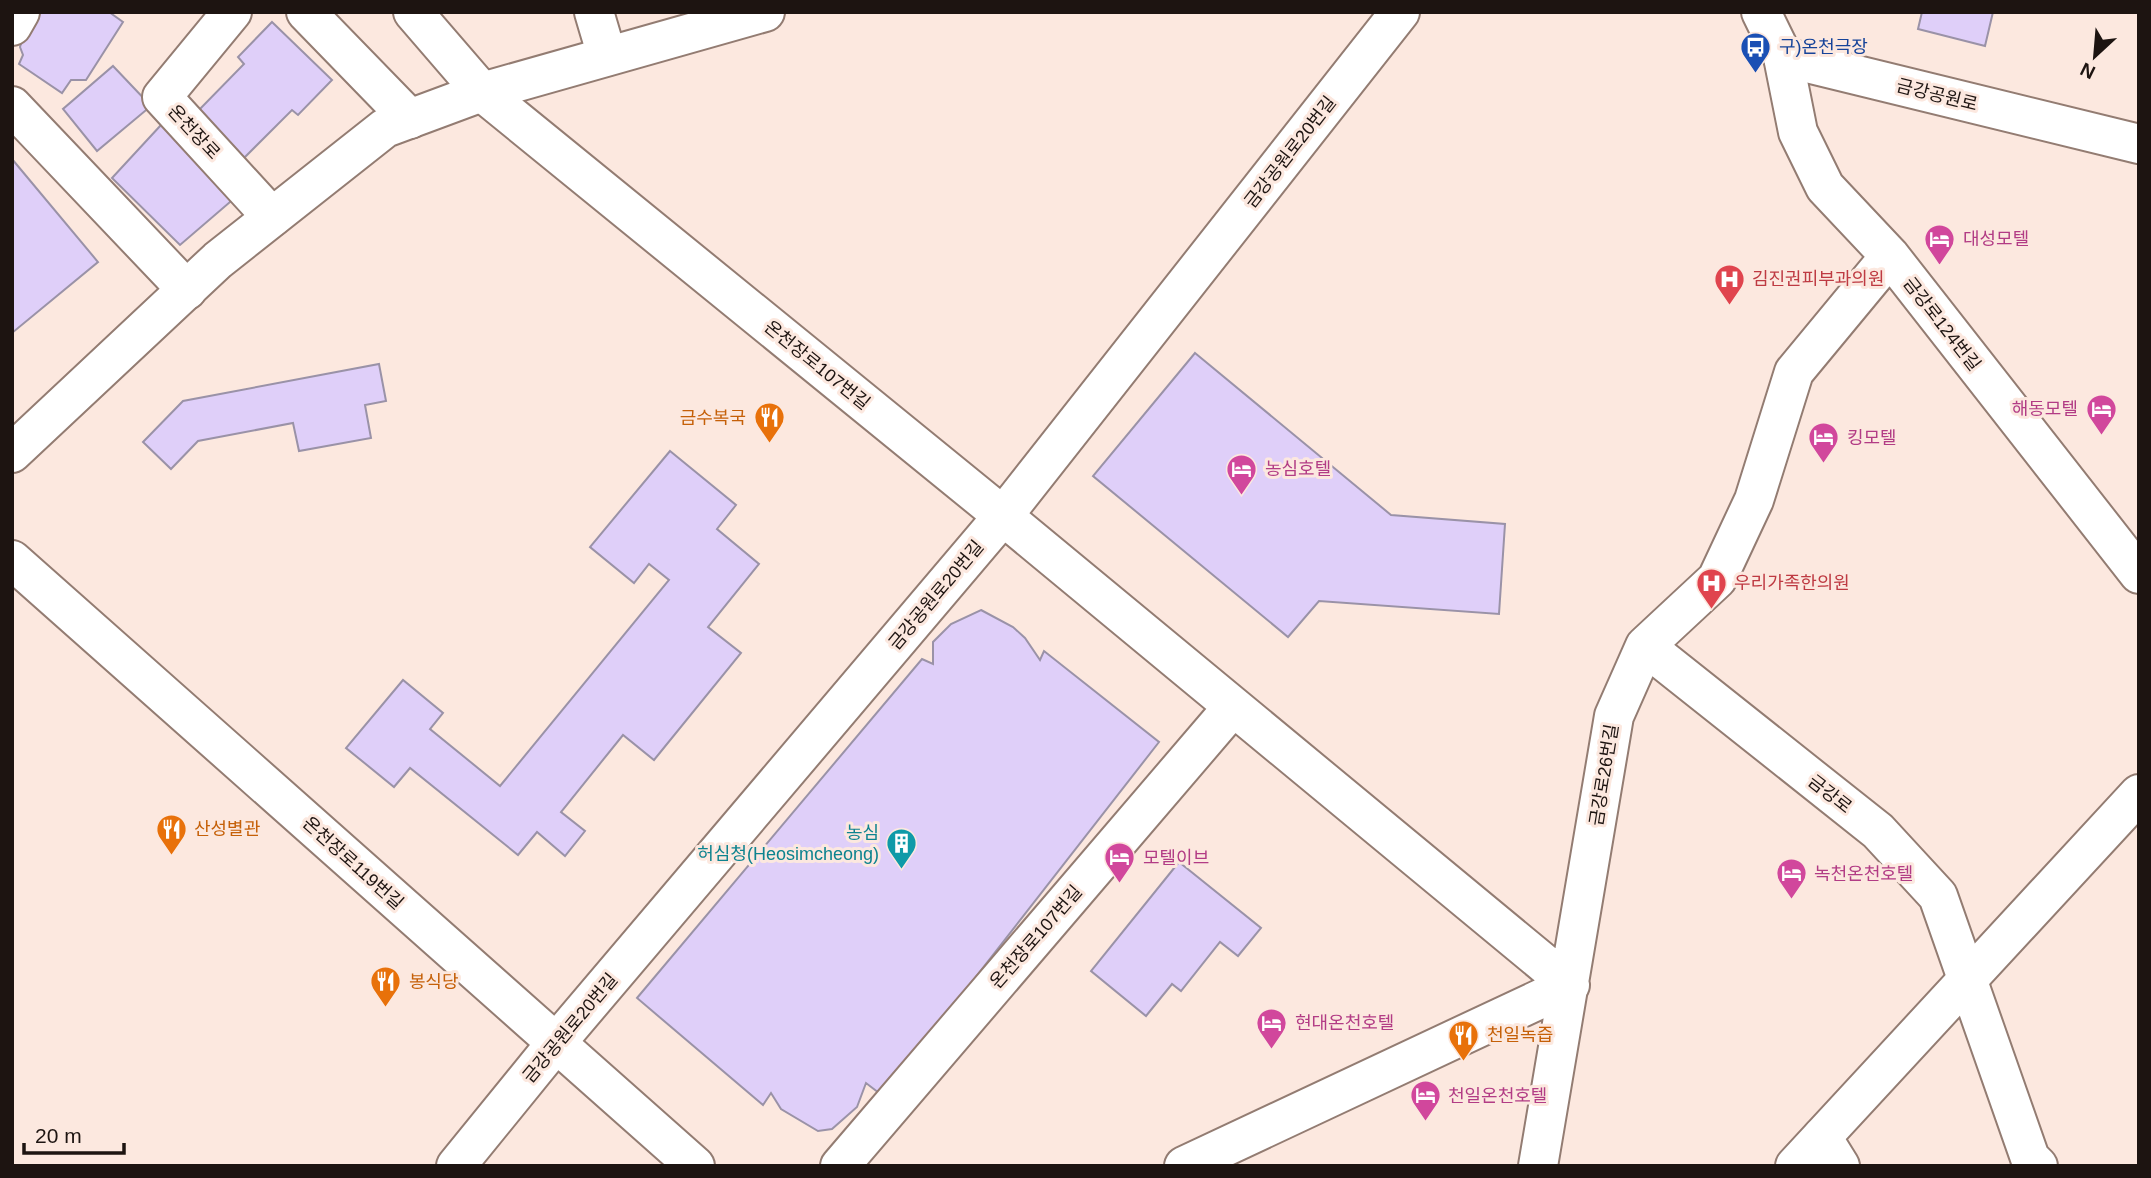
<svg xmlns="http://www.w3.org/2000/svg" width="2151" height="1178" font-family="Helvetica,'Noto Sans KR',sans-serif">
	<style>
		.building { fill: #dfcff9; stroke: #9a92a7; stroke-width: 2 }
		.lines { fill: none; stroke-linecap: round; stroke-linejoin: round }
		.minor-casing { stroke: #937c72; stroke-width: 42 }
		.tertiary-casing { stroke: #937c72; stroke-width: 42 }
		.minor { stroke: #fff; stroke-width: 38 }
		.tertiary { stroke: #fff; stroke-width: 38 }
		.labels { text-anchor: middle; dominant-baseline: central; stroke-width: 6; stroke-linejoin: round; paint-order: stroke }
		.transit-label { font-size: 18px; fill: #164399; stroke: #fce8df; text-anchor: start }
		.street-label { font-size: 18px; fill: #1d1411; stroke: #fce8df }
		.hotel-label { font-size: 18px; fill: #b23c85; stroke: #fce8df; text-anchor: start }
		.health-label { font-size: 18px; fill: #be3a42; stroke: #fce8df; text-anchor: start }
		.food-label { font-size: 18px; fill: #c56008; stroke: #fce8df; text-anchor: start }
		.culture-label { font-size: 18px; fill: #0d838f; stroke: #fce8df; text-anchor: end }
	</style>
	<rect width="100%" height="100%" fill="#fce8df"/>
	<path class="building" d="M30,12h79l14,10 -37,58h-15l-9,13 -43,-29 4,-9 -3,-8z
		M1922,12h71l-8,34 -67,-17z
		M272,22l60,58 -34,35 -6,-5 -48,48 -47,-46 47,-48 -6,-7z
		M113,66l38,40 -54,45 -34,-42z
		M161,125l76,71 -57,49 -68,-67z
		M12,159l86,103 -86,71z
		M1195,353l196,162 114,9 -6,90 -180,-13 -31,36 -195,-161z
		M379,364l7,37 -21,4 6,33 -72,13 -6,-28 -95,18 -27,28 -28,-27 40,-41z
		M670,451l66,54 -19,24 42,35 -51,63 33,26 -87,107 -31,-25 -62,77 24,19 -20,25 -28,-24 -19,23 -108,-87 -16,19 -48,-39 57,-68 40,33 -13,16 70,57 169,-206 -20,-16 -15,19 -44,-36z
		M981,610l32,17 12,11 15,22 4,-9 115,91 -276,354 -17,-13 -9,24 -25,22 -14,2 -37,-22 -10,-16 -8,12 -126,-107 285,-339 11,5v-22l18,-18z
		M1179,862l82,66 -23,28 -18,-14 -39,49 -9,-7 -26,32 -55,-45z"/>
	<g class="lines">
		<defs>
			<path id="minor" d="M232,12l-70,85 110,120
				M306,12l104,107
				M413,12l69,80 521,424 567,469 -386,181
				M594,12l13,44
				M12,26l8,-14
				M1783,57l15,75 27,55 65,69 249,318
				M12,106l175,184
				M12,560l683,606
				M1645,646l233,185 60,65 92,262 8,8
				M1822,1137l18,29
				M456,1166l100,-123 447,-527 397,-504
				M840,1166l392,-458
				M1538,1166l76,-450 31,-70 72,-67 37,-79 40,-128 96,-116"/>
			<path id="tertiary" d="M1761,12l22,45 356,87
				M12,453l206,-193 167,-132 97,-36 283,-80
				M1795,1166l344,-372"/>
		</defs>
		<use href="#minor" class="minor-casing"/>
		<use href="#tertiary" class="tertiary-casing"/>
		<use href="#minor" class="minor"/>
		<use href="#tertiary" class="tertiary"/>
	</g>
	<defs>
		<symbol id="bus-pin" viewBox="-11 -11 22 30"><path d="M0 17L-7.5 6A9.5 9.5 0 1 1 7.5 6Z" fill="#1a4fb4" stroke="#fce8df"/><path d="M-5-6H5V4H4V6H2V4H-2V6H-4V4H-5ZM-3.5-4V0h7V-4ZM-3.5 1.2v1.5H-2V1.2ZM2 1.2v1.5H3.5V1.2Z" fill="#fff"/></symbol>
		<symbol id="hotel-pin" viewBox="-11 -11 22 30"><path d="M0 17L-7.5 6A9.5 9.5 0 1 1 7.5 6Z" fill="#d1479c" stroke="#fce8df"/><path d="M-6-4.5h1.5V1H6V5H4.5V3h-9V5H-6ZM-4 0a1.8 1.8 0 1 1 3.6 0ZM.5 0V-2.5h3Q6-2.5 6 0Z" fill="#fff"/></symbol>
		<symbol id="hospital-pin" viewBox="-11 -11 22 30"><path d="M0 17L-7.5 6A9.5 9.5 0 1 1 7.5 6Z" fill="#e0444e" stroke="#fce8df"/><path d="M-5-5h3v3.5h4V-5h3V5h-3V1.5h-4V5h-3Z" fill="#fff"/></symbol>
		<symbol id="restaurant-pin" viewBox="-11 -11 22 30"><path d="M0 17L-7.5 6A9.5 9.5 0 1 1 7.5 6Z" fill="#e8710a" stroke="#fce8df"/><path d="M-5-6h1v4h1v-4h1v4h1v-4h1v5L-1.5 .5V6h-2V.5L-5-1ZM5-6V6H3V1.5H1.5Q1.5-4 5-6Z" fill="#fff"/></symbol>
		<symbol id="building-pin" viewBox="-11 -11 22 30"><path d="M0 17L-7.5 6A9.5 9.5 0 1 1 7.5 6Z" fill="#0f9aa8" stroke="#fce8df"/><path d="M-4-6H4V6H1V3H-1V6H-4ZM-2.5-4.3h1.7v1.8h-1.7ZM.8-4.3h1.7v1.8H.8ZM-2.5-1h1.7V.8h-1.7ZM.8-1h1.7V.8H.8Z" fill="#fff"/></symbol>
	</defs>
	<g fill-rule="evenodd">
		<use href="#bus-pin" x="1738" y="30" width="35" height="47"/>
		<use href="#hotel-pin" x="1922" y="222" width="35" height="47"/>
		<use href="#hospital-pin" x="1712" y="262" width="35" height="47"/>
		<use href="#hotel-pin" x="2084" y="392" width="35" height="47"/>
		<use href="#restaurant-pin" x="752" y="400" width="35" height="47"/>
		<use href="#hotel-pin" x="1806" y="420" width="35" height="47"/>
		<use href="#hotel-pin" x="1224" y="452" width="35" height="47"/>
		<use href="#hospital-pin" x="1694" y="566" width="35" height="47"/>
		<use href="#restaurant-pin" x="154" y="812" width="35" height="47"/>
		<use href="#building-pin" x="884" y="826" width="35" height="47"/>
		<use href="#hotel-pin" x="1102" y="840" width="35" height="47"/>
		<use href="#hotel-pin" x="1774" y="856" width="35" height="47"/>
		<use href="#restaurant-pin" x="368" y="964" width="35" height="47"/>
		<use href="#hotel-pin" x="1254" y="1006" width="35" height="47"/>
		<use href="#restaurant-pin" x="1446" y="1018" width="35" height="47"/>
		<use href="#hotel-pin" x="1408" y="1078" width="35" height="47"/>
	</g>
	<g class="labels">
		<g class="transit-label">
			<text x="1779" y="47">구)온천극장</text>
		</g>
		<g class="street-label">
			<text transform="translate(1937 95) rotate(14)">금강공원로</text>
			<text transform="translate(194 132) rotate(47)">온천장로</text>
			<text transform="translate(1290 152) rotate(-52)">금강공원로20번길</text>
			<text transform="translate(1942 324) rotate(52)">금강로124번길</text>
			<text transform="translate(817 365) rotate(39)">온천장로107번길</text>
			<text transform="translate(936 595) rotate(-50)">금강공원로20번길</text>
			<text transform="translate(1604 775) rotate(-81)">금강로26번길</text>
			<text transform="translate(1830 794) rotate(38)">금강로</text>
			<text transform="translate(353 863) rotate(42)">온천장로119번길</text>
			<text transform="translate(1036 937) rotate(-49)">온천장로107번길</text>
			<text transform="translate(570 1028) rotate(-50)">금강공원로20번길</text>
		</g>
		<g class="hotel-label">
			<text x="1963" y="239">대성모텔</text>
			<text x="2078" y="409" text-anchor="end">해동모텔</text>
			<text x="1847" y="438">킹모텔</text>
			<text x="1265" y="469">농심호텔</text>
			<text x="1143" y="858">모텔이브</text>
			<text x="1814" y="874">녹천온천호텔</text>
			<text x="1295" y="1023">현대온천호텔</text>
			<text x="1448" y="1096">천일온천호텔</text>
		</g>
		<g class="health-label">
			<text x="1752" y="279">김진권피부과의원</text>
			<text x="1734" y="583">우리가족한의원</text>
		</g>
		<g class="food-label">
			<text x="746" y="418" text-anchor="end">금수복국</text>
			<text x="194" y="829">산성별관</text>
			<text x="409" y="982">봉식당</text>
			<text x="1487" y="1035">천일녹즙</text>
		</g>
		<g class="culture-label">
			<text x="879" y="833">농심<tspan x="879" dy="21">허심청(Heosimcheong)</tspan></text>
		</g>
	</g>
	<rect width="2151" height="1178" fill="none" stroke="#1d1411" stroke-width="28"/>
	<g transform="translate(2095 56) rotate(206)" stroke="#fce8df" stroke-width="5" paint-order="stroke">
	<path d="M0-5L12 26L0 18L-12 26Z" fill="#1d1411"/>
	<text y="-10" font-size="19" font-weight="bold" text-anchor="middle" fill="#1d1411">N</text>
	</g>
	<path d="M24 1143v10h100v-10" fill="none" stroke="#1d1411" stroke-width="3.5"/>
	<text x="35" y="1143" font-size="21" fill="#1d1411" stroke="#fce8df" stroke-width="5" paint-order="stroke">20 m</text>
</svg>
